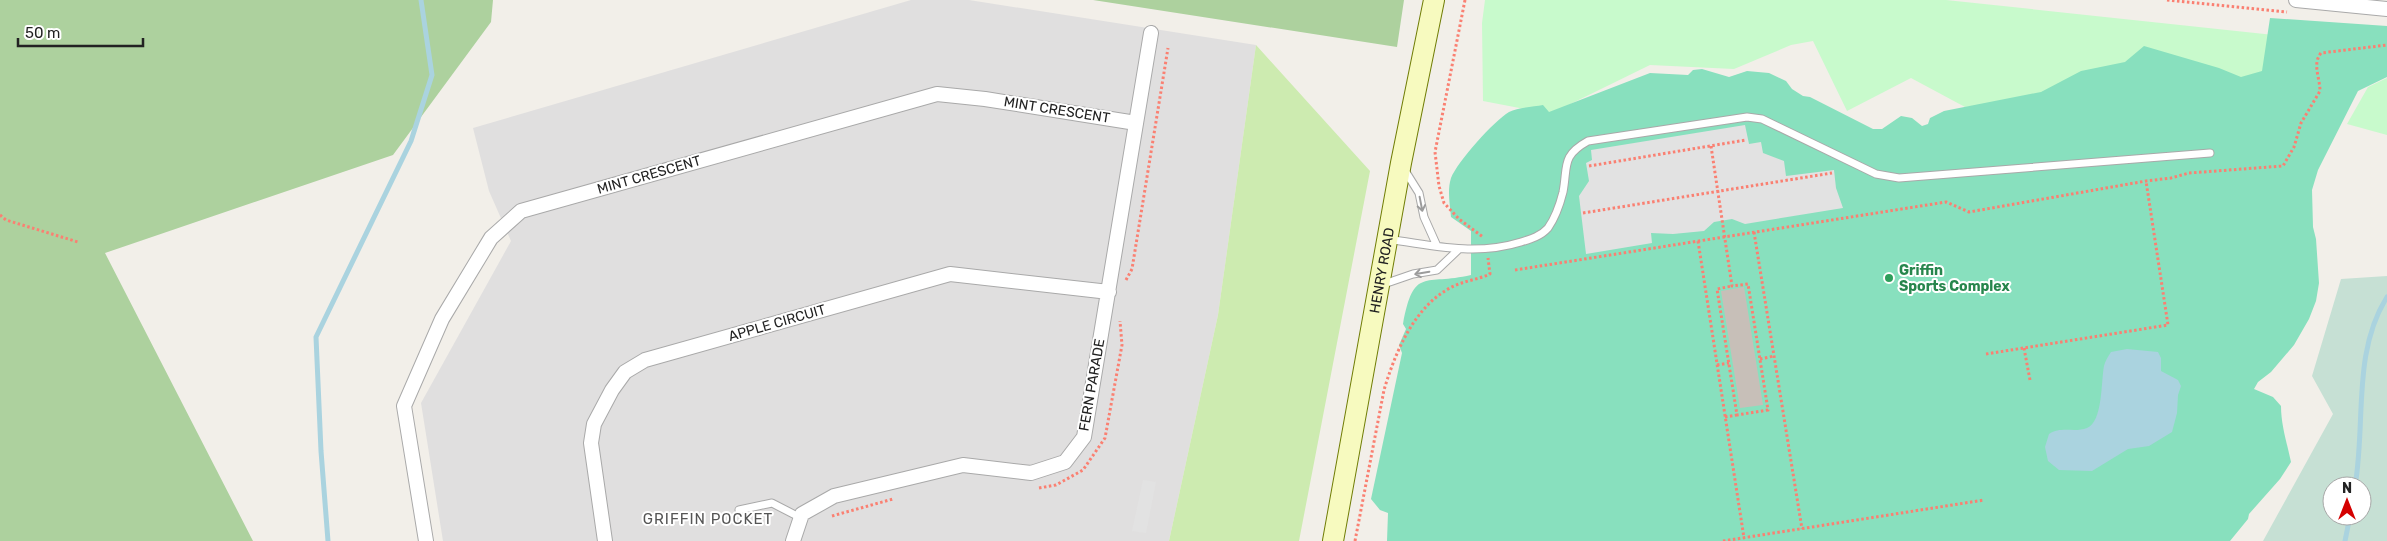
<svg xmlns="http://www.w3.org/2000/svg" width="2387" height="541" font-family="Rubik,sans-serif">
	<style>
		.residential { fill: #e0dfdf }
		.grass { fill: #cdebb0 }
		.forest { fill: #add19e }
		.wetland { fill: #c6e0d4; fill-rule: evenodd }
		.park { fill: #c8facc }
		.pitch { fill: #88e0be }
		.parking { fill: #e2e2e2 }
		.water { fill: #aad3df }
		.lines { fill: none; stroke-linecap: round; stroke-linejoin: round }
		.stream { stroke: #aad3df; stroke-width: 5 }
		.building { fill: #c7bfb8 }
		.service-casing { stroke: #a9a9a9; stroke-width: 9 }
		.minor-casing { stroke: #a9a9a9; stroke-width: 16 }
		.secondary-casing { stroke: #707d05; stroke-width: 22 }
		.path { stroke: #fa8072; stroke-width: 3; stroke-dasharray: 2.5 2.5; stroke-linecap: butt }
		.service { stroke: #fff; stroke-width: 7 }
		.minor { stroke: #fff; stroke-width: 14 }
		.secondary { stroke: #f7fabf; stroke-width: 20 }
		.oneway { stroke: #9c9c9c }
		.leisure-dot { fill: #2e9e5b; stroke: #fff; stroke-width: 2 }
		.labels { text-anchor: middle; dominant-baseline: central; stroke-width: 4; stroke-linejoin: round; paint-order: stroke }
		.street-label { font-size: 14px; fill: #222; stroke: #fff }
		.leisure-label { font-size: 14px; font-weight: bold; fill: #27864d; stroke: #fff; text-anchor: start }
		.neighbourhood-label { font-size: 15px; letter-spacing: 1px; fill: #555; stroke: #fff }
	</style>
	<rect width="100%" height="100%" fill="#f2efe9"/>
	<path class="residential" d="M911,0h58l287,45 -38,270 -49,226h-726l-22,-138 90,-162 -22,-50 -16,-63z"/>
	<path class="grass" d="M1256,45l114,126 -71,370h-130l49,-226z"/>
	<path class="forest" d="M0,0h493l-2,22 -98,133 -288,98 148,288h-253z
		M1093,0h311l-7,47z"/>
	<path class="wetland" d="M2387,276v265h-124l70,-127 -21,-38 29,-97zM2332,486h30v30h-30z"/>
	<path class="park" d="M1485,0h461l357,38 -1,42 -337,27 -54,-29 -64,33 -34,-70 -22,4 -57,24 -84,-4 -100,49 -67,-13 -1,-78z
		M2387,78v57l-40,-11 21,-37z"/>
	<path class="pitch" d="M2270,18l117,8v51l-29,14 -40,79 -6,20 1,37 3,12 3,44 -3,18 -7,18 -15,26 -23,27 -13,10 -4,7 19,8 8,9c0,19 6,37 10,56l-11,17 -31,35 -1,5 -18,22h-843l1,-28 -8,-3 -9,-11 31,-146 -3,-8 7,-16 -3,-5c11,-58 21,-38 68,-49v-44l-20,-14c-1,-13 -4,-26 0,-39 7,-17 43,-57 58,-66 9,-5 25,-5 34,-7l6,7 101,-39 38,2 5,-5 9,-1 27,8 18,-6 22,2 17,8 6,8 11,7 7,1 63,32h9l19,-13 11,2 10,8 6,-2 2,-6 14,-7 97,-19 40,-21 44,-9 19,-16 75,22 22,9 21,-6z"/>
	<path class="parking" d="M1745,125l4,19 12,-2 2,11 21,8 2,15 48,-6 2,18 7,20 -98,16 -13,-5 -18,3 -10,9 -31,3 -22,-1 1,10 -66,11 -7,-58 10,-15 -3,-18 6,-3 -1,-10z
		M1143,480l13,2 -10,51 -14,-2z"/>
	<path class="water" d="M2127,349l31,3 3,6v13l17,9 3,6 -3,9 -1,18 -5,19 -23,14 -21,3 -36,22 -33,-1 -11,-9 -3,-14 4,-13c12,-8 26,-1 38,-6 16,-6 14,-47 17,-62 1,-5 4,-9 7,-14z"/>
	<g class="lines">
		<path class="stream" d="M2355,486c11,-62 -3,-134 32,-189
			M328,541l-7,-90 -5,-114 95,-196 21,-66 -11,-75
			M2345,541l5,-25"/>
	</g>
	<path class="building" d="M1744,287l19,118 -23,3 -19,-117z"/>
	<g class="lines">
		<defs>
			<path id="service" d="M1404,169l15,24 5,24 13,29
				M1388,239c46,7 88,17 133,3 10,-3 20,-6 27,-14 7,-10 12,-24 15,-36 5,-26 -2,-36 25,-51l159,-24 15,2 114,55 23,4 311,-25
				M1381,285l32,-11 24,-4 21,-20
				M739,510l33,-7 29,15"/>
			<path id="minor" d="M2296,0l91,9
				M426,541l-22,-135 38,-87 49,-81 30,-27 416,-117 48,5 151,24
				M605,541l-14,-98 3,-19 18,-34 13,-18 20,-12 305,-86 159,18
				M793,541l9,-27 32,-18 129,-31 68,8 34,-11 19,-25 67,-404"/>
			<g id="secondary">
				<path id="s1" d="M1333,541l68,-378 33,-163"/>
			</g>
		</defs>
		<use href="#service" class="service-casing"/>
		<use href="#minor" class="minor-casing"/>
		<use href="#secondary" class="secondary-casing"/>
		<path class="path" d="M1465,0l-30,152 4,34 5,17 15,16 24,18
			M2167,0l120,12
			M1711,146l21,140 16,-2 20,126 -31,5 -20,-126 15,-3
			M1589,166l157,-26
			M1583,213l249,-40
			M0,215l6,5 72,22
			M1754,232l48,297
			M1698,241l46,297
			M1515,270l431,-68 23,10 177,-31 25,-3 18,-5 94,-7 11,-19 7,-24 19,-32c0,-13 -8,-27 1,-38l66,-8
			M1126,280l6,-11 36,-221
			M2024,348l6,32
			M1986,354l182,-29 -22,-144
			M1760,359l14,-3
			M1717,365l12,-2
			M1725,417l12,-2
			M1039,488l17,-3 27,-15 22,-32 17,-93 -2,-24
			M832,516l61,-17
			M1355,541l29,-151c11,-37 30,-83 66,-102 12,-7 27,-8 40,-14l-2,-16
			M1723,541l261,-41"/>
		<use href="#service" class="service"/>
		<use href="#minor" class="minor"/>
		<use href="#secondary" class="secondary"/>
	</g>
	<defs><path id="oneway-shaft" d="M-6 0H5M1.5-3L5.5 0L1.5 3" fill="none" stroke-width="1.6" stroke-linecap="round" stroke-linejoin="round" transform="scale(1.25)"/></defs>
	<g class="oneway">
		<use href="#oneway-shaft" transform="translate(1421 204) rotate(79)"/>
		<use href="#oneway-shaft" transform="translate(1422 273) rotate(170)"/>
	</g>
	<circle class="leisure-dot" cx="1889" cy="278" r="5"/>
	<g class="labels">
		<g class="street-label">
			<text transform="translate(1057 110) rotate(9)">MINT CRESCENT</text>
			<text transform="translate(649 175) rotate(-16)">MINT CRESCENT</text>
			<text stroke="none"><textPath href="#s1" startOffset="275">HENRY ROAD</textPath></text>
			<text transform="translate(777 323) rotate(-16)">APPLE CIRCUIT</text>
			<text transform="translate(1092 385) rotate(-80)">FERN PARADE</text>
		</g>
		<g class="leisure-label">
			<text x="1899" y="270">Griffin<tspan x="1899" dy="16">Sports Complex</tspan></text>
		</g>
		<g class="neighbourhood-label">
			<text x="708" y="519">GRIFFIN POCKET</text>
		</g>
	</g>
	<g transform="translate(2347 501)"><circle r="24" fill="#ffffff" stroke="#a7a7a7"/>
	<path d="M0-4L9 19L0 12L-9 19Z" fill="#d40000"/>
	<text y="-8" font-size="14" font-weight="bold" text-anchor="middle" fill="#222222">N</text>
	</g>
	<path d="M18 38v8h125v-8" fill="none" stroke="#222222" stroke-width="2.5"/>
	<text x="25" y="38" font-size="15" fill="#222222" stroke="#ffffff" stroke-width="4" paint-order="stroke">50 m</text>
</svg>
